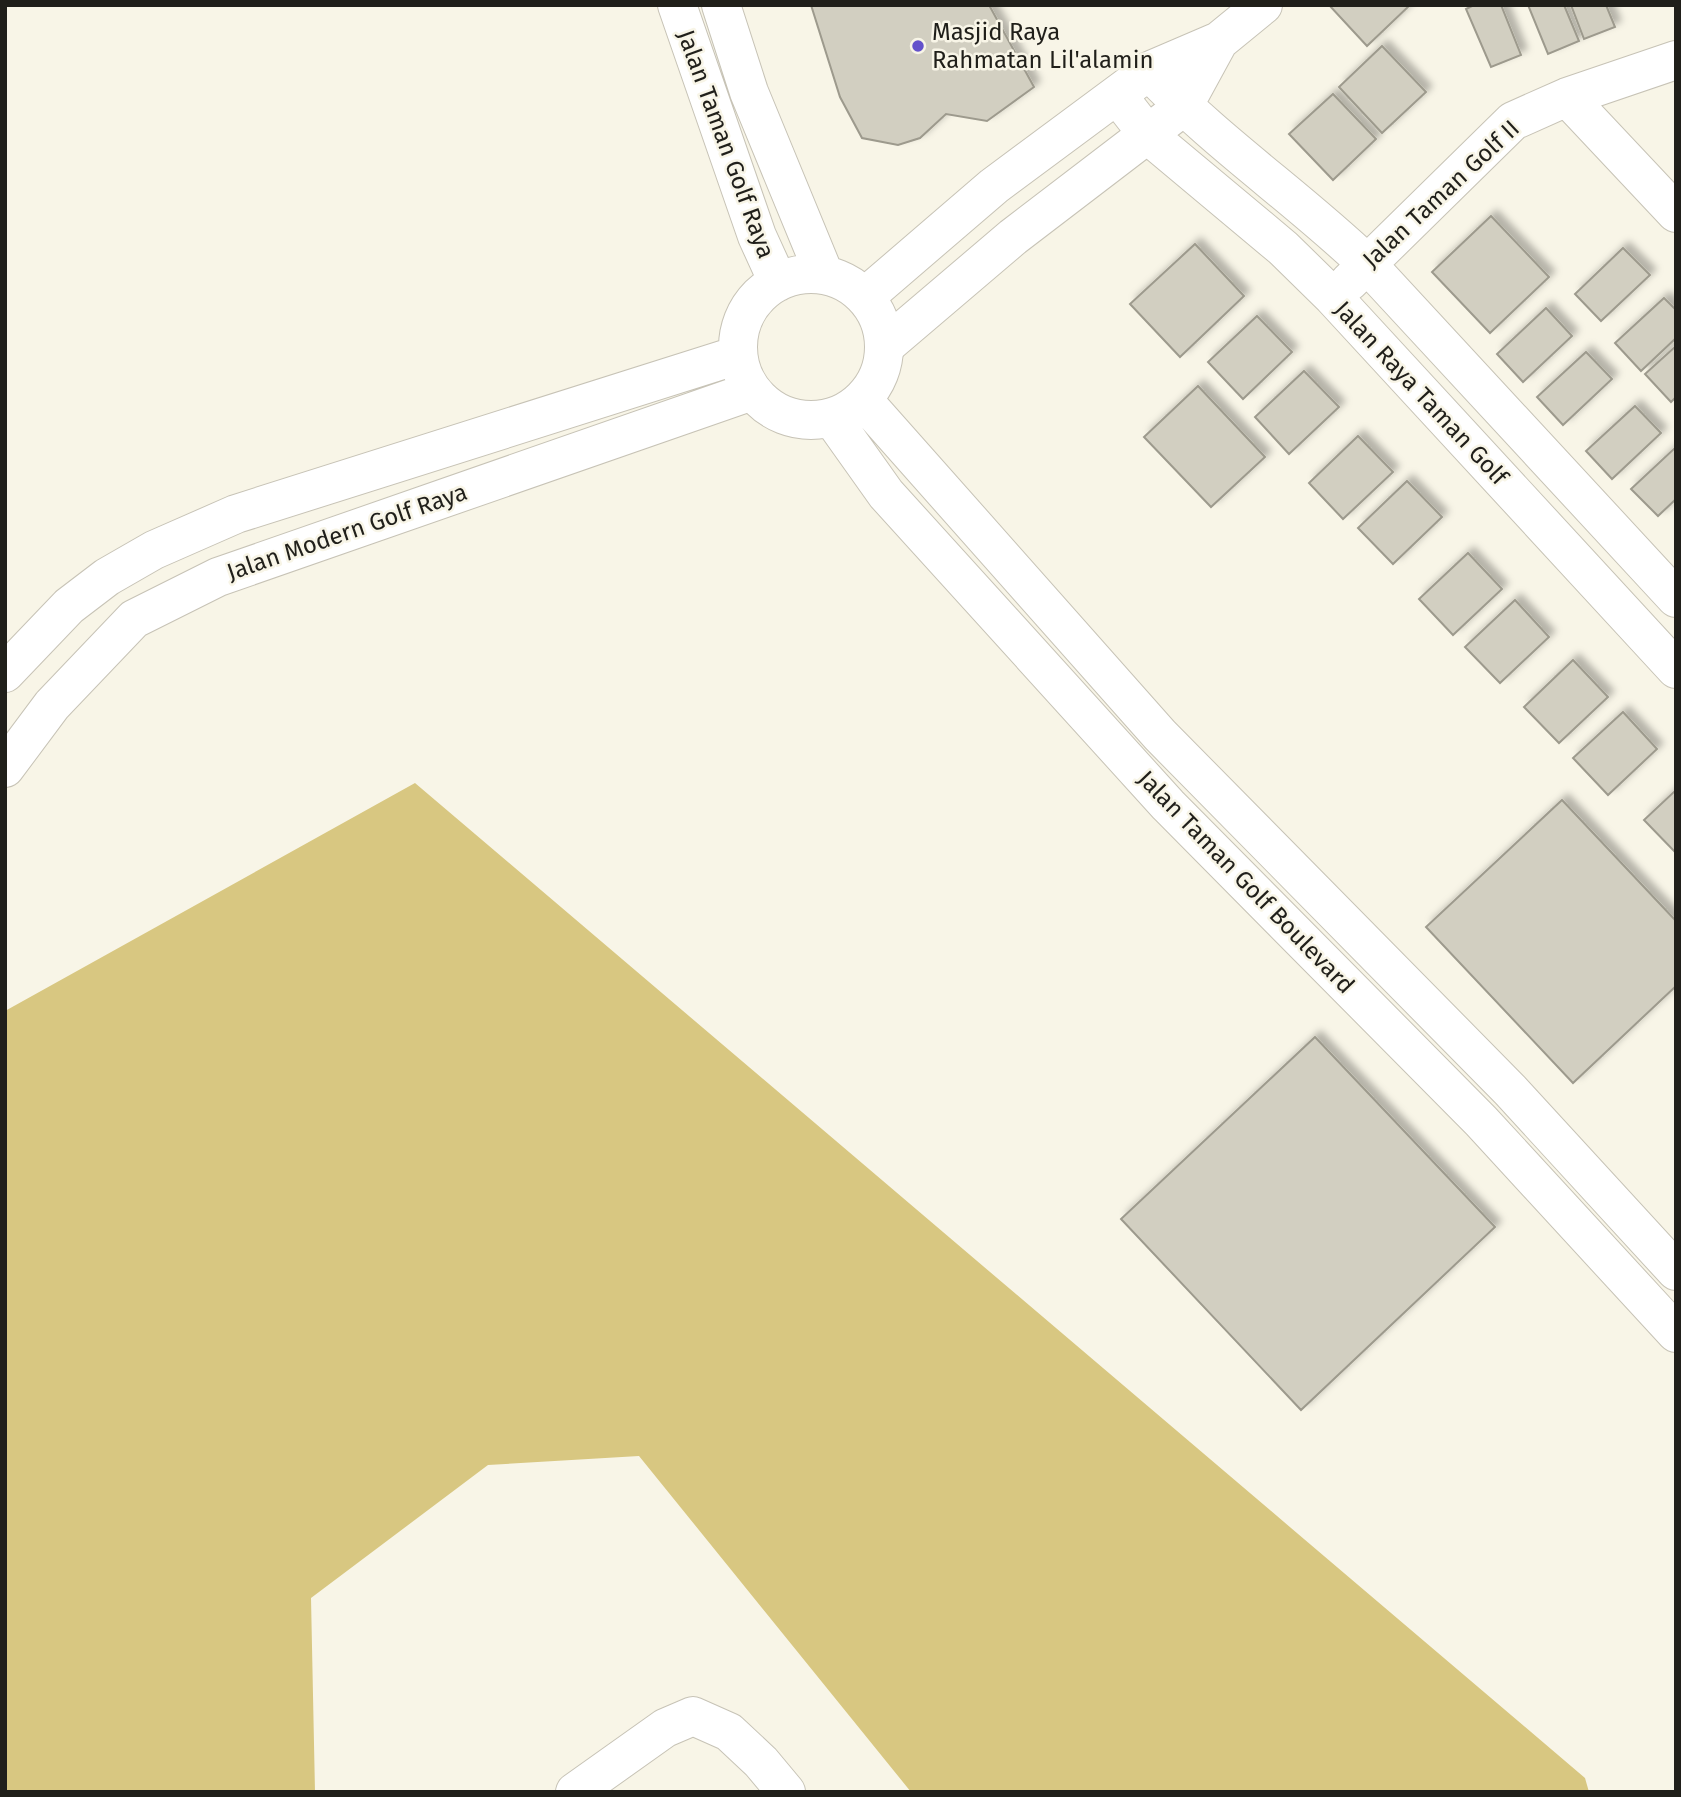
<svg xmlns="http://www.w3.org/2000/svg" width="1681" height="1797" font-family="'Fira Sans',sans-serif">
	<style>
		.green { fill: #d8c781 }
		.building { fill: #d2cfc1; stroke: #9d9a8d; stroke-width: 2; filter: url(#shadow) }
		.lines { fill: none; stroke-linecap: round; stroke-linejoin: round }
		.street-casing { stroke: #c7c3b6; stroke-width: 40 }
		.secondary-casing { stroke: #c7c3b6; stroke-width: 40 }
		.street { stroke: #fff; stroke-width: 38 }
		.secondary { stroke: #fff; stroke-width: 38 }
		.poi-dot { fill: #6452cb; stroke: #f8f5e7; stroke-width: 2.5 }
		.labels { text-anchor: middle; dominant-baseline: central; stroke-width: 5; stroke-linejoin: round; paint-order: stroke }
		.poi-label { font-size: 24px; fill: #201f1a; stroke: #f8f5e7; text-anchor: start }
		.street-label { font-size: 24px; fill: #201f1a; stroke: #f8f5e7 }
	</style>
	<defs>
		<filter id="shadow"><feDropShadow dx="6" dy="-6" stdDeviation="3.5" flood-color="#0004"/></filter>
	</defs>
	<rect width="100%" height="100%" fill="#f8f5e7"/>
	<path class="green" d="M415,783l1170,995 4,14h-678l-272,-336 -151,9 -177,133 4,194h-310v-781z"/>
	<path class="building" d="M811,5h178l45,82 -47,34 -41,-7 -26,24 -22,7 -36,-7 -22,-41z
		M1329,5h81l-43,41z
		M1474,5h27l20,50 -30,12 -25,-58z
		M1528,5h36l15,36 -31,13z
		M1571,5h35l9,22 -31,12z
		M1382,46l44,46 -44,41 -43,-46z
		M1333,94l43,45 -43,41 -44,-46z
		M1491,216l58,61 -59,56 -58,-61z
		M1195,244l49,52 -64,61 -50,-53z
		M1623,248l27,27 -49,46 -26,-27z
		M1664,298l12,12v28l-35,33 -26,-28z
		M1546,308l26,28 -49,46 -26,-28z
		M1257,316l35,36 -49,47 -35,-37z
		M1676,346v51l-5,5 -26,-28z
		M1586,352l26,27 -49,46 -26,-28z
		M1304,371l35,36 -50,47 -34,-37z
		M1198,386l67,71 -54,50 -67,-70z
		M1635,406l26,27 -49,46 -26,-28z
		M1358,436l35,36 -50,47 -34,-36z
		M1676,447v52l-18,17 -27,-27z
		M1407,481l35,36 -49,47 -35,-36z
		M1468,553l34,36 -49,46 -34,-36z
		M1515,600l34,37 -49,46 -35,-36z
		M1573,660l35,37 -49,46 -35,-36z
		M1623,712l34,37 -49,46 -35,-37z
		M1676,790v63l-32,-33z
		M1562,800l114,121v65l-103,97 -147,-156z
		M1315,1037l180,190 -194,183 -180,-191z"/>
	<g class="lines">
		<defs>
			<path id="street" d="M1149,71c66,71 148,126 218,193l309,334
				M1117,95l32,41 134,112 50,49 343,372
				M1567,97l109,116
				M1349,282l164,-161 54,-24 109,-37
				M866,296l128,-110 155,-115 70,-30 44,-36
				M885,346l128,-109 170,-130 36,-66
				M575,1792l90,-64 28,-12 36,16 32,30 25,30"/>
			<path id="secondary" d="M677,5l80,231 21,46
				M721,5l28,87 75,182
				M738 347a73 73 0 1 1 146 0a73 73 0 1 1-146 0Z
				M863,400l297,335 350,355 166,181
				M832,418l54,76 282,311 313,316 195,212
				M5,673l64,-67 38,-29 47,-27 82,-36 502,-159
				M5,768l47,-63 82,-86 84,-42 534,-186"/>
		</defs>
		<use href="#street" class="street-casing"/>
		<use href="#secondary" class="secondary-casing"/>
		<use href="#street" class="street"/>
		<use href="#secondary" class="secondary"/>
	</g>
	<circle class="poi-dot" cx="918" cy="46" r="7"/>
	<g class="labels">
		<g class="poi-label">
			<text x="932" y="32">Masjid Raya<tspan x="932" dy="28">Rahmatan Lil'alamin</tspan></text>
		</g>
		<g class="street-label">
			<text transform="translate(726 144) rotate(70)">Jalan Taman Golf Raya</text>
			<text transform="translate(1441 194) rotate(-43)">Jalan Taman Golf II</text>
			<text transform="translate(1421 393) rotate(47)">Jalan Raya Taman Golf</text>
			<text transform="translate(347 532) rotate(-19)">Jalan Modern Golf Raya</text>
			<text transform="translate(1246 882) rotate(46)">Jalan Taman Golf Boulevard</text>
		</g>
	</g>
	<rect width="1681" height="1797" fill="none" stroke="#201f1a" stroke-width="14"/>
</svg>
